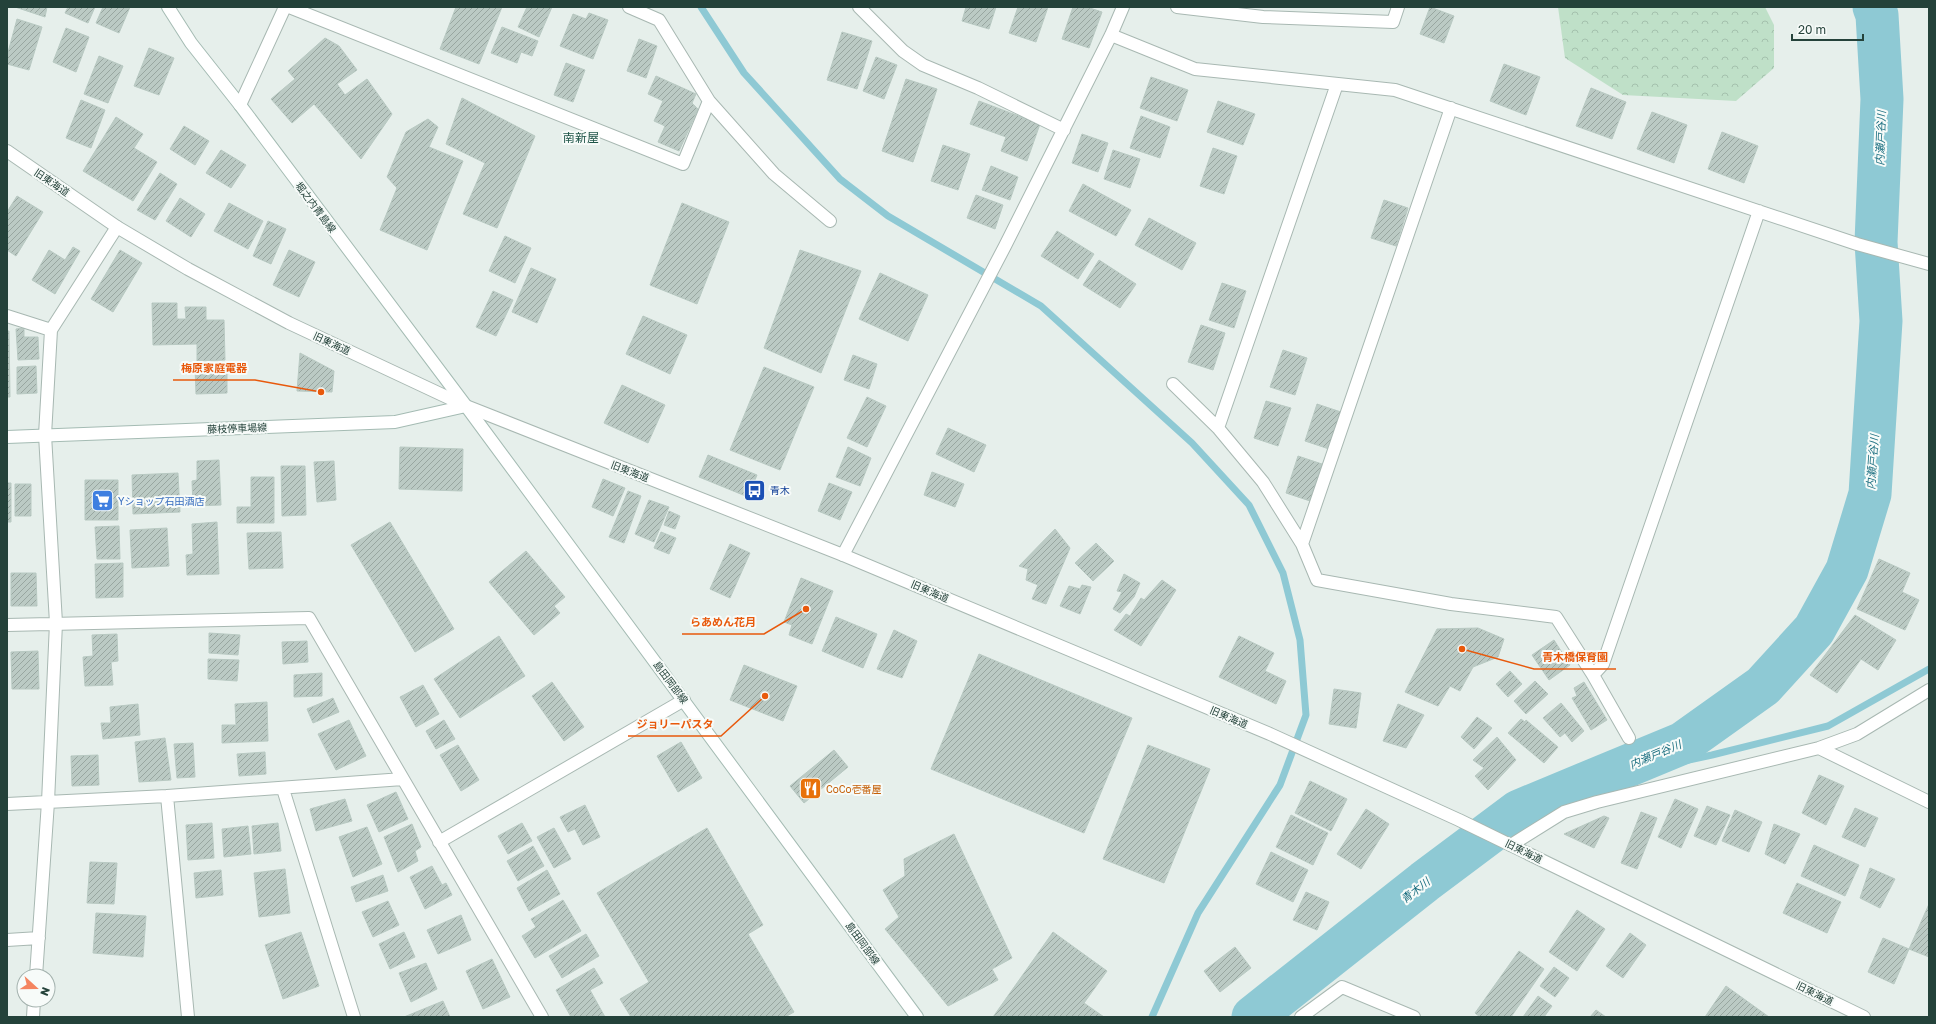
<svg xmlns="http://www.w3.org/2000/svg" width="1936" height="1024" font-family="'Golos Text','Noto Sans JP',sans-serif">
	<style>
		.forest { fill: url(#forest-crowns) }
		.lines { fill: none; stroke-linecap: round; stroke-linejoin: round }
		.stream { stroke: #8ec9d4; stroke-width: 7 }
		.river { stroke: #8ec9d4; stroke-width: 43 }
		.building { fill: url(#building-hatch); stroke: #b8c9c2 }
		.minor-casing { stroke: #a8b8b2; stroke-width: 14 }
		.tertiary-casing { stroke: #a8b8b2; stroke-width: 14 }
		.secondary-casing { stroke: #a4bbb3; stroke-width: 14 }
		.minor { stroke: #fff; stroke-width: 12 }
		.tertiary { stroke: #fff; stroke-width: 12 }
		.secondary { stroke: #fff; stroke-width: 12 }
		.labels { text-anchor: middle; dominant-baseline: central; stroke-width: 4; stroke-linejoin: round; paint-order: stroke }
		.street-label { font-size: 10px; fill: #24423a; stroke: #f7fbf9 }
		.transit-label { font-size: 10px; fill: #164399; stroke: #f7fbf9; text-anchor: start }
		.shop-label { font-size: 10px; fill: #366cbe; stroke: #f7fbf9; text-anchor: start }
		.food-label { font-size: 10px; fill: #c56008; stroke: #f7fbf9; text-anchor: start }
		.water-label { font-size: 11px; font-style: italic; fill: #1c6f80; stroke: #f7fbf9 }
		.quarter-label { font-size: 12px; fill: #1f5548; stroke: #f7fbf9 }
		.leader { fill: none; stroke: #e8590c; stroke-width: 1.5 }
		.callout-dot { fill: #e8590c; stroke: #f7fbf9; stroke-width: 1.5 }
		.callout-label { font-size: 11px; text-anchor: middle; font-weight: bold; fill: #e8590c; stroke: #f7fbf9; stroke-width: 4; stroke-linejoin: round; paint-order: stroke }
	</style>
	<defs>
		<pattern id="forest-crowns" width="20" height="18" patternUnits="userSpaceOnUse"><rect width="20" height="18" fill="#bfe0c8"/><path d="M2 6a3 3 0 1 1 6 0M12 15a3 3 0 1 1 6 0" fill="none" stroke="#a4c1ad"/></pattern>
		<pattern id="building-hatch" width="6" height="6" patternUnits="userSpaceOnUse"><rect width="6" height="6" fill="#bbcac4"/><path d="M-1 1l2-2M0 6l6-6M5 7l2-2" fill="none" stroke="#98a6a0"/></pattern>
	</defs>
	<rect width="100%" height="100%" fill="#e6efeb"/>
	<path class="forest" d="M1558,7h207l9,18v43l-38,33 -113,-6 -58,-37z"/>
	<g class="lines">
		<path class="stream" d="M701,7l43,66 96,106 48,37 153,90 151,137 57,62 34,68 17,67 6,75 -26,70 -82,128 -46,104
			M1588,782l124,-27 116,-29 101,-57"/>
		<path class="river" d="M1253,1017l171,-135 95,-71 164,-68 80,-57 51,-56 33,-60 23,-76 11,-173 -5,-79 6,-143 -5,-84 -3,-8"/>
	</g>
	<path class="building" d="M15,7h32l-2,10z
		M68,7h27l-7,16 -23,-10z
		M103,7h27l-11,26 -23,-10z
		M456,7h46l-23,57 -39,-15z
		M527,7h25l-13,30 -21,-10z
		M966,7h30l-7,22 -27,-8z
		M1018,7h30l-12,35 -27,-9z
		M1073,7h14l15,5 -13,36 -27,-9z
		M1430,7l24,9 -10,27 -24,-9z
		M589,13l19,7 -15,39 -33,-13 13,-32 13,5z
		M17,19l25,8 -13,43 -22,-6v-8z
		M502,27l36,14 -6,15 -11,-4 -4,11 -26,-10z
		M66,28l23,9 -13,35 -23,-10z
		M842,32l30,9 -15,48 -30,-9z
		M325,38l14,8 18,24 -20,14 8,11 22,-16 25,35 -31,45 -47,-55 -22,19 -21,-24 24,-20 -7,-8z
		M639,39l18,7 -11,32 -19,-7z
		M149,48l25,10 -15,37 -25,-9z
		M99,56l24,10 -15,37 -24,-9z
		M876,57l21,8 -13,34 -21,-8z
		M566,63l19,7 -12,32 -19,-7z
		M1504,64l36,13 -14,38 -36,-14z
		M656,76l40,18 -4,9 6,6 -19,42 -21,-9 7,-16 -11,-5 9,-20 -15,-7z
		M1151,77l37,13 -11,31 -37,-13z
		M906,79l31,10 -24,73 -31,-11z
		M1591,88l35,14 -14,37 -36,-13z
		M462,98l73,38 -38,92 -34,-14 22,-51 -39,-19z
		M81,100l24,10 -14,38 -25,-10z
		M979,101l61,23 -13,37 -26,-10 5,-14 -36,-13z
		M1218,101l37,13 -12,31 -36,-13z
		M1652,112l35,13 -13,38 -37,-14z
		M1141,116l29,11 -10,31 -30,-10z
		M116,117l27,17 -9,14 23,14 -24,39 -50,-30z
		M428,119l10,8 -9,20 34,14 -36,89 -47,-20 17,-42 -10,-11 19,-45z
		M184,126l25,15 -14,24 -25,-16z
		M1722,132l36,14 -14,37 -36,-14z
		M1082,134l26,9 -10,29 -26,-9z
		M943,145l27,9 -12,36 -27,-9z
		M1213,148l24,8 -13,38 -24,-8z
		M221,150l25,15 -15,23 -25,-15z
		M1113,150l27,9 -10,29 -26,-9z
		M991,166l27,11 -8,23 -28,-10z
		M160,173l17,11 -22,36 -18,-10z
		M1083,184l48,26 -15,26 -47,-25z
		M976,195l27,10 -8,24 -28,-11z
		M17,196l26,16 -27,44 -9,-6v-38z
		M180,198l25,16 -14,23 -25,-16z
		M1384,200l24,8 -12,38 -25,-8z
		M229,203l34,18 -15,28 -34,-18z
		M682,203l47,19 -32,82 -47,-19z
		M1149,218l47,25 -14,27 -47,-25z
		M268,221l18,8 -15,35 -18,-8z
		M1057,231l37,23 -16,25 -37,-23z
		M505,236l26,12 -16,35 -26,-12z
		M73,247l7,4 -25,43 -23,-14 17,-30 16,10z
		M120,250l22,13 -29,49 -22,-13z
		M289,250l26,12 -16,35 -26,-12z
		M800,250l61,21 -40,102 -57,-25z
		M1099,260l37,24 -16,24 -37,-23z
		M531,268l25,11 -19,44 -25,-11z
		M880,273l48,22 -20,46 -49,-22z
		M1222,283l24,8 -12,37 -25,-8z
		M493,291l20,9 -17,36 -20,-9z
		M152,303h25v16h9l-1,-12h21v13h18l1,40 -28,1v-17l-44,1z
		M643,316l44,19 -17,39 -44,-20z
		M1201,325l24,8 -12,37 -25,-8z
		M24,328v9h14l1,22 -21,1 -2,-31z
		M7,331h2l1,66h-3z
		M1283,350l24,8 -12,37 -25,-8z
		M300,353l34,18 -2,21 -35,-1z
		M853,355l24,9 -8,25 -25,-9z
		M36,366l1,27 -20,1v-27z
		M195,366h32v27l-31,1z
		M764,367l50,20 -34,83 -50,-20z
		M622,385l43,20 -17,38 -44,-20z
		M867,397l19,9 -19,41 -20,-9z
		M1266,401l25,7 -13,38 -24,-8z
		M1317,404l24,8 -12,37 -24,-8z
		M948,428l38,17 -12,27 -38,-18z
		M400,447l63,2 -1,42 -63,-2z
		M848,447l23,11 -11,28 -24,-9z
		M708,455l49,20 -9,22 -49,-20z
		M1298,456l24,8 -12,37 -24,-8z
		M219,460l2,45 -28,1 -1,-25 5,-1v-19z
		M334,461l2,39 -19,2 -3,-40z
		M281,466h24l1,49 -24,1z
		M932,472l32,12 -9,23 -31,-12z
		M178,473l2,39 -47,2 -1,-39z
		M251,477h23v46h-37v-16h14z
		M603,479l22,9 -12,28 -21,-9z
		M85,480h33v40h-33z
		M7,483h4v39h-4z
		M829,483l23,9 -12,28 -22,-9z
		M15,484h16v32h-16z
		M628,491l13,5 -17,47 -15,-6z
		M649,500l20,7 -15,35 -19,-8z
		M669,511l11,5 -5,13 -11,-4z
		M217,522l2,52 -32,1 -1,-20 7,-1 -1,-30z
		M390,522l64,107 -39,23 -64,-107z
		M119,526l1,33h-23l-2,-32z
		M167,528l2,38 -37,2 -2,-38z
		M1055,529l15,19 -24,56 -14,-5 6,-14 -12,-5 2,-11 -9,-3z
		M281,532l2,36 -34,1 -2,-36z
		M661,532l15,6 -7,16 -15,-6z
		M1096,543l18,18 -21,20 -18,-18z
		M730,544l20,9 -20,45 -20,-9z
		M526,551l39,46 -11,9 6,7 -26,22 -45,-53z
		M1879,559l31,14 -8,19 17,8 -14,30 -48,-21z
		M123,563v34l-27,1 -1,-34z
		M11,573h25l1,33h-26z
		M1124,574l16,9 -6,14 -14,16 -7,-4 9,-17 -5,-1z
		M801,578l32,13 -21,53 -23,-9 3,-10 -8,-3z
		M1162,580l14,10 -35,56 -27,-16 12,-16 4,2 11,-18 3,2z
		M1082,585l9,2 -11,27 -20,-8 9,-20 11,3z
		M1855,615l41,25 -18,30 -17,-11 -24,34 -27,-18z
		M836,617l41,17 -14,34 -41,-17z
		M1478,628l26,11 -6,18 -25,10 -13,24 -10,-5 -12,20 -33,-14 32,-63z
		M894,630l23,11 -15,37 -25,-9z
		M209,633l31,2 -2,20 -29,-2z
		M117,634l1,27 -7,1 2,23 -28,1 -2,-29 10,-1 -1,-21z
		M499,636l26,40 -65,42 -26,-39z
		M1239,636l35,17 -9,18 21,10 -10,23 -57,-27z
		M1554,640l16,25 -21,15 -17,-25z
		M307,641l1,21 -25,2 -1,-22z
		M38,651l1,38h-27l-1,-37z
		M979,654l153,64 -48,115 -153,-64z
		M208,659l31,1 -2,21 -29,-2z
		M744,665l53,21 -14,35 -53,-21z
		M1510,671l12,13 -14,13 -12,-13z
		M322,673v23l-28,1v-22z
		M1535,681l13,13 -22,20 -12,-13z
		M552,682l32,45 -20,14 -32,-45z
		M1584,682l23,38 -16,10 -19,-32 5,-2 -3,-8z
		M423,685l16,29 -23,13 -16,-30z
		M1334,689l27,4 -5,35 -27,-4z
		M333,698l6,14 -26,11 -6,-14z
		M267,702l1,39 -46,2v-18h14l-1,-21z
		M1561,703l23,28 -12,11 -7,-9 -5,4 -17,-19z
		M138,704l2,31 -37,4 -2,-16h10l-1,-16z
		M1398,704l26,11 -18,33 -23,-7z
		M1477,717l15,11 -18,21 -13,-12z
		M1521,719l4,3 1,-2 32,27 -14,16 -36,-30z
		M349,720l17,36 -30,14 -18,-36z
		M444,720l11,19 -19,10 -10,-18z
		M1497,737l19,23 -28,30 -13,-14 9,-8 -11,-8z
		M165,738l6,42 -32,2 -4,-40z
		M681,742l21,36 -24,14 -21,-36z
		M193,743l2,34 -18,1 -3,-34z
		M458,745l21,35 -18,11 -21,-36z
		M1148,745l62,24 -46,114 -61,-24z
		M834,750l14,17 -44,36 -14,-17z
		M265,752l1,22 -27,2 -2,-22z
		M98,755l1,30 -27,1 -1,-30z
		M1819,775l25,11 -18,39 -24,-12z
		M1310,781l37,18 -16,32 -36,-18z
		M396,792l12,27 -29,13 -12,-27z
		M345,799l7,22 -36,10 -6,-22z
		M1675,799l23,10 -17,39 -23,-11z
		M585,805l15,32 -17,8 -8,-16 -7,3 -8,-15z
		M1707,806l23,9 -14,30 -22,-9z
		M1855,808l23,10 -13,29 -23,-10z
		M1366,809l23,15 -28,45 -24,-15z
		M1735,810l27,12 -13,30 -27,-11z
		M1641,812l16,6 -20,51 -16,-6z
		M1291,815l37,18 -15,32 -37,-18z
		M1604,816l5,2 -15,30 -30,-14z
		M212,823l2,35 -26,2 -2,-35z
		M278,823l3,28 -27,3 -2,-28z
		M522,823l10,18 -24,13 -10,-18z
		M412,824l9,23 -6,4 3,10 -20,11 -14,-35z
		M1774,824l26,10 -15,30 -20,-10z
		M248,826l3,28 -27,3 -2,-28z
		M367,827l15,37 -29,13 -14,-40z
		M554,828l17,31 -17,9 -17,-31z
		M707,828l56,97 -15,9 46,78 -9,5h-154l-11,-18 29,-17 -52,-89z
		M954,834l58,124 -20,11 6,11 -50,26 -63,-77 14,-12 -16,-27 22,-14 -1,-17z
		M1814,845l45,20 -14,31 -44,-20z
		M533,846l11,20 -26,15 -11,-20z
		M1271,852l37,18 -15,32 -37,-18z
		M90,862l27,1 -3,41 -27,-1z
		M432,866l10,19 4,-2 6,12 -27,14 -15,-32z
		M1870,868l25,11 -15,29 -20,-10z
		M285,869l5,44 -31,4 -5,-44z
		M221,870l2,25 -27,3 -2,-25z
		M547,870l13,24 -31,17 -12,-23z
		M383,875l5,16 -32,11 -5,-15z
		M1797,883l44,19 -14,31 -44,-20z
		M1306,892l23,10 -12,28 -24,-10z
		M563,900l18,31 -46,27 -13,-22 14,-9 -5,-8z
		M388,901l11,24 -26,12 -11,-25z
		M1929,904v53l-20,-8z
		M1577,910l28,19 -28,42 -28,-19z
		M96,913l50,3 -3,41 -50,-4z
		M461,915l10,25 -33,14 -11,-24z
		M301,932l18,54 -36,13 -18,-54z
		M404,932l11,25 -25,12 -11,-25z
		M1053,932l54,39 -23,32 20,14h-111z
		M1630,933l16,12 -23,33 -17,-12z
		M586,934l13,22 -37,22 -13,-22z
		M1883,938l26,11 -15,35 -26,-12z
		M1235,947l16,21 -31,24 -16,-21z
		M1519,951l25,18 -33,48h-31l-5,-4z
		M492,959l18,38 -27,12 -17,-38z
		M426,963l11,26 -26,13 -12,-29z
		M1554,967l15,11 -14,19 -15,-11z
		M594,968l9,15 -13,7 15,27h-34l-15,-27z
		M1726,986l43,31h-64z
		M1538,996l14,10 -8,11h-21z
		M443,1001l7,16h-46z
		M1596,1010l10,7h-16z"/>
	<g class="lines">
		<defs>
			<path id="minor" d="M289,7l394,157 26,-63
				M629,7l30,13 50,81 65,73 56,47
				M859,7l44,44 20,14 55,23 86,42
				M1177,7l86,10 130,5 5,-15
				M1111,35l84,34 200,21 462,154 72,20
				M240,105l45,-98
				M7,316l44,14 -6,105 11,188 -8,179 -12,174
				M51,330l66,-103
				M1173,384l45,44 45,54 39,62 15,36 134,24 105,13 37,58 36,63
				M1218,428l119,-344
				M1302,544l149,-436
				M843,555l162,-309 106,-211 12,-28
				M7,625l302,-7 233,399
				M1593,675l10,-11 156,-453
				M1819,748l110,54
				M283,789l71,228
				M167,796l21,221
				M7,804l160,-8 236,-17
				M439,842l245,-142
				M1511,845l53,-33 33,-10 222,-54 38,-14 72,-44
				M7,940l32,-2
				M33,1017l1,-17
				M1301,1017l41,-30 72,30"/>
			<path id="tertiary" d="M7,151l110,76 71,42 101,54 177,83 377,149 427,179 189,86 405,197"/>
			<path id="secondary" d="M168,7l23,36 49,62 226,301 451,611
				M7,437l388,-15 71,-16"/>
		</defs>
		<use href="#minor" class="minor-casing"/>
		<use href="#tertiary" class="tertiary-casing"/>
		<use href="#secondary" class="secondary-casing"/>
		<use href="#minor" class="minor"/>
		<use href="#tertiary" class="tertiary"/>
		<use href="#secondary" class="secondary"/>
	</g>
	<defs>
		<symbol id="bus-square" viewBox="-11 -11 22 22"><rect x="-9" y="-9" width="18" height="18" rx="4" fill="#1a4fb4" stroke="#f7fbf9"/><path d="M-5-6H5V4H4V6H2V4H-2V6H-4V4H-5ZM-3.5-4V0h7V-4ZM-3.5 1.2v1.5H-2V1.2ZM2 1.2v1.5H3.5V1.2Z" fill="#fff"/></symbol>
		<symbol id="supermarket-square" viewBox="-11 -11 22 22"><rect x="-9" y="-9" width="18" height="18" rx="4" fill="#3f7fe0" stroke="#f7fbf9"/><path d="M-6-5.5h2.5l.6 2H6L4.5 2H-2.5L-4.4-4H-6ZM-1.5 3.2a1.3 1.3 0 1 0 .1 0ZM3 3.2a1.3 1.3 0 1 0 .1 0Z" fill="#fff"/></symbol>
		<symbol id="restaurant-square" viewBox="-11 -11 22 22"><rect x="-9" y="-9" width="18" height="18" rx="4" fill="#e8710a" stroke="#f7fbf9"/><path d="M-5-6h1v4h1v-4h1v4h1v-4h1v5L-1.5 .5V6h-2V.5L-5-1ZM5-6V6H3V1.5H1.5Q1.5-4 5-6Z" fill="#fff"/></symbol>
	</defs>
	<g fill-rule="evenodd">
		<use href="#bus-square" x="742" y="478" width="25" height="25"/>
		<use href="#supermarket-square" x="90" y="488" width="25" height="25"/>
		<use href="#restaurant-square" x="798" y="776" width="25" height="25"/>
	</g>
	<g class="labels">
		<g class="street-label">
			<text transform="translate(52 182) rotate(34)">旧東海道</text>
			<text transform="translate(316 207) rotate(53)">堀之内青島線</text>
			<text transform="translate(332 343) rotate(25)">旧東海道</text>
			<text transform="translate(237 428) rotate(-2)">藤枝停車場線</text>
			<text transform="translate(630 471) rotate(21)">旧東海道</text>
			<text transform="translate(930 591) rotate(23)">旧東海道</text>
			<text transform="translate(671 682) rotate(53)">島田岡部線</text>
			<text transform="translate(1229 717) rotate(23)">旧東海道</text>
			<text transform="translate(1524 851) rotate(26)">旧東海道</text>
			<text transform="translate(863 943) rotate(54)">島田岡部線</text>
			<text transform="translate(1815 993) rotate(26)">旧東海道</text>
		</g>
		<g class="transit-label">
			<text x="770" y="490">青木</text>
		</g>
		<g class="shop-label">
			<text x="118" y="501">Yショップ石田酒店</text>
		</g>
		<g class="food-label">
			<text x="826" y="789">CoCo壱番屋</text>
		</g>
		<g class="water-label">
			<text transform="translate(1880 138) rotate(-88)">内瀬戸谷川</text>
			<text transform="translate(1872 462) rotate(-86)">内瀬戸谷川</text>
			<text transform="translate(1655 754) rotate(-23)">内瀬戸谷川</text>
			<text transform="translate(1415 890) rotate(-38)">青木川</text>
		</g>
		<g class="quarter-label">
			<text x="581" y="137">南新屋</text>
		</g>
	</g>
	<path class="leader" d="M321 392L255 380H173M806 609L764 634H682M1462 649L1534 669H1616M765 696L721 736H628"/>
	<g class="callout-dot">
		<circle cx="321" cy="392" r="4"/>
		<circle cx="806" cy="609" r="4"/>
		<circle cx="1462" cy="649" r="4"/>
		<circle cx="765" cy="696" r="4"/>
	</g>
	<g class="callout-label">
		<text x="214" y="372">梅原家庭電器</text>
		<text x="723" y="626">らあめん花月</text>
		<text x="1575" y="661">青木橋保育園</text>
		<text x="675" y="728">ジョリーパスタ</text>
	</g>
	<rect width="1936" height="1024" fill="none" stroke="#24423a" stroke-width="16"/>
	<g transform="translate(36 988) rotate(111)"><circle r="19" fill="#f7fbf9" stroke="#a3b1ad"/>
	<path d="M0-3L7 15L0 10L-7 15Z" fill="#f4845f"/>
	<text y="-6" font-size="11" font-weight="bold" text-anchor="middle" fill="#24423a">N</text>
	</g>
	<path d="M1792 34v6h71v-6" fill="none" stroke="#24423a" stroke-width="2"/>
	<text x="1798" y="34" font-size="12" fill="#24423a" stroke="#f7fbf9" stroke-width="3" paint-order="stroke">20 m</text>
</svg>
